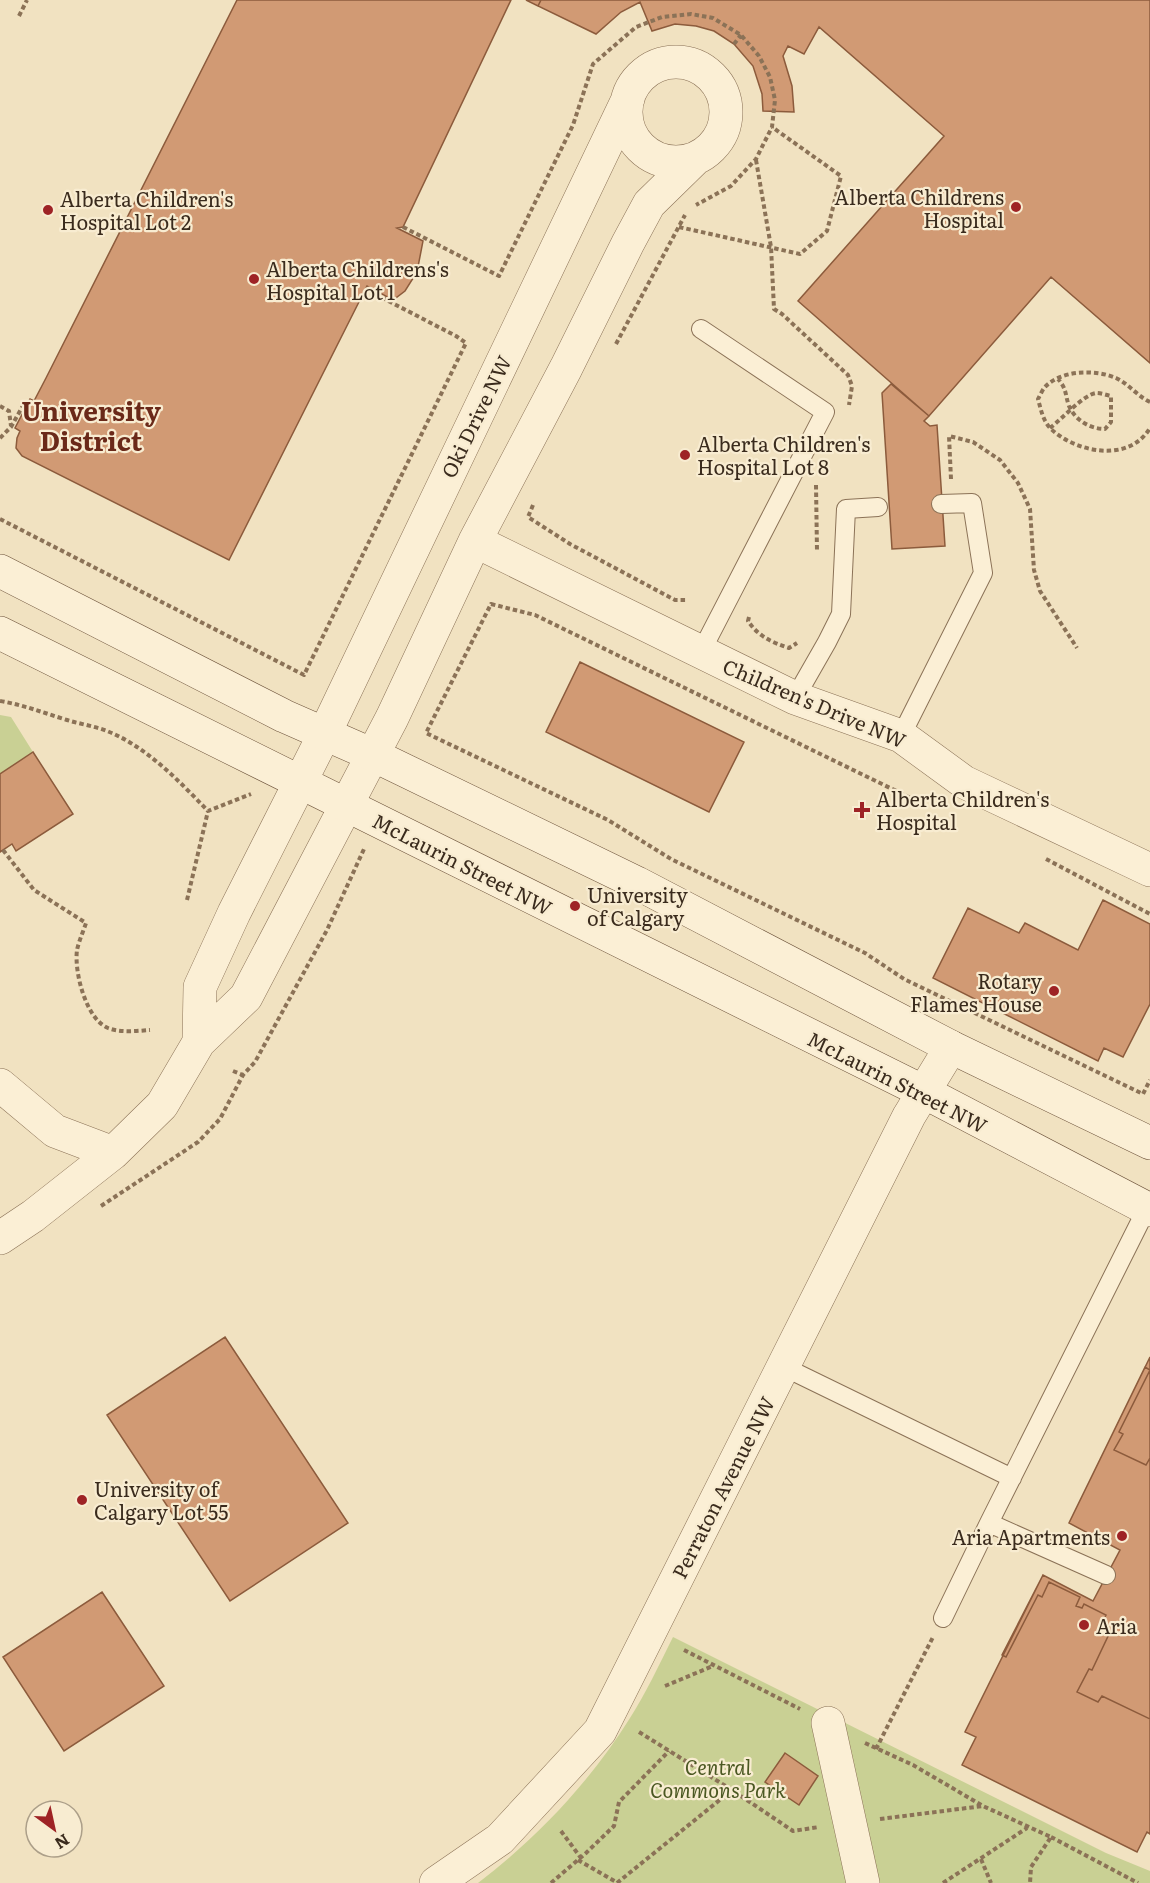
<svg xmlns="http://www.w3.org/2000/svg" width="1150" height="1883" font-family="Literata,serif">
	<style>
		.green { fill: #c9d094 }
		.building { fill: #d19a74; stroke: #8c5b3c; stroke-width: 1.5 }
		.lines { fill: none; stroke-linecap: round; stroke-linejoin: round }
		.lane-casing { stroke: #8b7257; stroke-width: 20 }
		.street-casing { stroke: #8b7257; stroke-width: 34 }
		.secondary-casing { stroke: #6d533b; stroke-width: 34 }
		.path { stroke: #8b7257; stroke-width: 4; stroke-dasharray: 4.5 3; stroke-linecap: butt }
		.lane { stroke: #fbefd5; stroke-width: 18 }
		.street { stroke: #fbefd5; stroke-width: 33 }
		.secondary { stroke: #fbefd5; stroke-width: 33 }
		.poi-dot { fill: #9e2325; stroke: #f8ecd1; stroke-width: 2 }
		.labels { text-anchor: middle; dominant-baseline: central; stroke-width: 4.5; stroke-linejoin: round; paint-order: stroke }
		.poi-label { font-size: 20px; fill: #3a2b1d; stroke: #f8ecd1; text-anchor: start }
		.street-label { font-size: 20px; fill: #3a2b1d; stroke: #f8ecd1 }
		.park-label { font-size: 20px; font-style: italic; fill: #4b5822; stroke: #f8ecd1 }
		.district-label { font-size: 26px; font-weight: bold; fill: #6a2919; stroke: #f8ecd1 }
	</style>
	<rect width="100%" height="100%" fill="#f1e2c1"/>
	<path class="green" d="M0,715l11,2 22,35 -33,22z
		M673,1637l433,216 44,18v12h-672c60,-46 111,-100 152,-165 16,-25 29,-53 43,-81z"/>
	<path class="building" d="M237,0h274l-108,227 -6,1 26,13 -6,31 -12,19 -12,9 -26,-14 -138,274 -207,-104 -6,-8 1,-10 3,-7 -5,-3 15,-29 4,2 12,-23z
		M526,0h15l-3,6z
		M541,0h609v363l-99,-86 -122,139 -131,-115 146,-165 -125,-109 -15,27 -16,-8 -5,10 9,30 2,26 -31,-1 -1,-17 -9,-28 -19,-22 -20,-13 -18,-5 -21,-2 -23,7 -12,-29 -19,10 -25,22 -58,-28z
		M891,384l38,32 -5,5 6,5 7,-1 8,121 -53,3 -10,-156z
		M580,662l164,80 -35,70 -163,-80z
		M33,752l40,62 -57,37 -4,-7 -12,8v-78z
		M1103,900l47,24v80l-27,53 -19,-9 -6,13 -165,-83 35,-70 51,25 6,-10 53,27z
		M225,1337l123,186 -118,78 -123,-186z
		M1150,1357v477l-3,-2 -10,20 -175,-87 14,-28 -11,-5 78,-157 50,26 27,-51 -51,-27z
		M1145,1367l5,3 -31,62 4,2 -9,16 32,15 4,-7v261l-48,-23 -4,6 -21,-10 12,-23 3,1 18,-38 -10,-5 6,-12 -22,-11 -2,4 -6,-2 4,-9 -31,-15 -7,15 -4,-2 -32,62 -4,-2 41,-80 50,26 27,-51 -51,-27z
		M102,1592l62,94 -100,65 -61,-94z
		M785,1753l33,23 -19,29 -34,-23z"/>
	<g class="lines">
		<defs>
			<path id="lane" d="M701,652l124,-240 -124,-83
				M795,698l32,-56 14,-28 5,-105 32,-2
				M901,736l82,-163 -11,-70 -31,1
				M782,1366l230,112
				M989,1523l117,52
				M943,1618l46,-95 158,-315"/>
			<path id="street" d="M626 112a50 50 0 1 1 100 0a50 50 0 1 1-100 0Z
				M475,541l320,157 106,38 63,46 186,88
				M199,1042l1,-55 34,-74 90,-178 304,-636
				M0,1085l55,46 58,22
				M0,1238l33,-22 80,-63 49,-48 37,-63 47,-45 146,-279 83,-177 91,-173 62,-125 21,-39 46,-45
				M828,1723l35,160
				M436,1883l64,-44 100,-108 309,-615 42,-69"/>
			<path id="secondary" d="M0,571l284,145 89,39 264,128 314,164 199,96
				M0,633l924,459 226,118"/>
		</defs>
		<use href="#lane" class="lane-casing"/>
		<use href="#street" class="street-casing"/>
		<use href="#secondary" class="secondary-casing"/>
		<path class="path" d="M19,16l8,-16
			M734,44l7,-9
			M756,160l15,87 3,62 8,5 66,61 4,11 -3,19
			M403,227l96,49 74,-151 20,-61 43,-37 26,-10 29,-3 22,4 28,17 18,21 11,21 5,23 -3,27 -16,32 -25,27 -35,19
			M679,227l121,27 27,-23 14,-55 -69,-49
			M616,344l69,-129
			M1150,402c-13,-6 -21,-18 -34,-24 -21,-9 -55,-8 -71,9 -3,3 -5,9 -7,12 3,11 5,22 13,30 26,24 78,34 99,-1
			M0,406l9,5 2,15
			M1050,428c12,-9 33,-33 46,-35 5,0 10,2 15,3v26l-6,7c-15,0 -30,-9 -36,-23 -4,-11 -2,-17 -11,-27
			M0,438l11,-11 14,-25h3
			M951,479l-2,-43 24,6 27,18 18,23 12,26 4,61 6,21 37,57
			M816,485l1,66
			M533,505l-5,12 42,27 105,56h11
			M0,519l304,156 162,-332 -10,-7 -85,-44
			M749,617l-1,4c10,15 23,21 41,27l8,-5
			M0,701c24,4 44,12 67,19 13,4 27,6 40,11 40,16 72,50 101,80l43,-17
			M923,804l-388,-189 -44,-11 -65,129 182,87 63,39 194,94 39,26 239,115 7,-14
			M3,850l31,40 52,33c-3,9 -7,18 -9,27 -3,22 9,69 31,78 13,5 28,3 42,2
			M1046,859l104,55
			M187,900l21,-89
			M233,1071l10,4
			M101,1206l97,-64 22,-23 23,-44 12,-13 72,-132 37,-81
			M684,1650l116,59
			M665,1686l48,-20
			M639,1732l93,58 61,41 26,-4
			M865,1743l48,22 70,41 68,31 -20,30 -1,16
			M876,1749l57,-112
			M880,1819l103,-13
			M561,1831l20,27
			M1051,1837l87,46
			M981,1859l10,24
			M578,1860l40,23
			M551,1883l35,-30 28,-27 5,-24 50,-51
			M617,1883l115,-93
			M943,1883l84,-55"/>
		<use href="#lane" class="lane"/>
		<use href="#street" class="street"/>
		<use href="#secondary" class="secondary"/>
	</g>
	<g class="poi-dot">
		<circle cx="1016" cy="207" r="6"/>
		<circle cx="48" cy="210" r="6"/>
		<circle cx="254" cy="279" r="6"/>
		<circle cx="685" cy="455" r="6"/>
		<path d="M859 801h6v6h6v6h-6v6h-6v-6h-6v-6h6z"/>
		<circle cx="575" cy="906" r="6"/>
		<circle cx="1054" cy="991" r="6"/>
		<circle cx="82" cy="1500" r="6"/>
		<circle cx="1122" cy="1536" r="6"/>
		<circle cx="1084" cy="1625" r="6"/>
	</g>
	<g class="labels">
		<g class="poi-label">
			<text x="1004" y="196" text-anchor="end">Alberta Childrens<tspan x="1004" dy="23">Hospital</tspan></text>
			<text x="60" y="198">Alberta Children's<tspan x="60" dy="23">Hospital Lot 2</tspan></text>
			<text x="266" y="268">Alberta Childrens's<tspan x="266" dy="23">Hospital Lot 1</tspan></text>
			<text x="697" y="443">Alberta Children's<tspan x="697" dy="23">Hospital Lot 8</tspan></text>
			<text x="876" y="798">Alberta Children's<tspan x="876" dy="23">Hospital</tspan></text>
			<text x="587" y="894">University<tspan x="587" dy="23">of Calgary</tspan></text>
			<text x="1042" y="980" text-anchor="end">Rotary<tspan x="1042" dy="23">Flames House</tspan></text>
			<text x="94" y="1488">University of<tspan x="94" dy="23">Calgary Lot 55</tspan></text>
			<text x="1110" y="1536" text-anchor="end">Aria Apartments</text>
			<text x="1096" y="1625">Aria</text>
		</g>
		<g class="street-label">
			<text transform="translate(475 416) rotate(-64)">Oki Drive NW</text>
			<text transform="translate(815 702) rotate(23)">Children's Drive NW</text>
			<text transform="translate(463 863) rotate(27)">McLaurin Street NW</text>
			<text transform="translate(898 1081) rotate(27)">McLaurin Street NW</text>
			<text transform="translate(722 1487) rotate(-63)">Perraton Avenue NW</text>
		</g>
		<g class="park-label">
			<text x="718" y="1766">Central<tspan x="718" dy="23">Commons Park</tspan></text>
		</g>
		<g class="district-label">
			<text x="91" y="409">University<tspan x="91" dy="30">District</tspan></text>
		</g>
	</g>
	<g transform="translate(54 1829) rotate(147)"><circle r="28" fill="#f8ecd1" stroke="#ac9f89" stroke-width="1.5"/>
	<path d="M0-4.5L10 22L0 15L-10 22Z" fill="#9e2325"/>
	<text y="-9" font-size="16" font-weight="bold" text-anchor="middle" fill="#3a2b1d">N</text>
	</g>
</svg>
